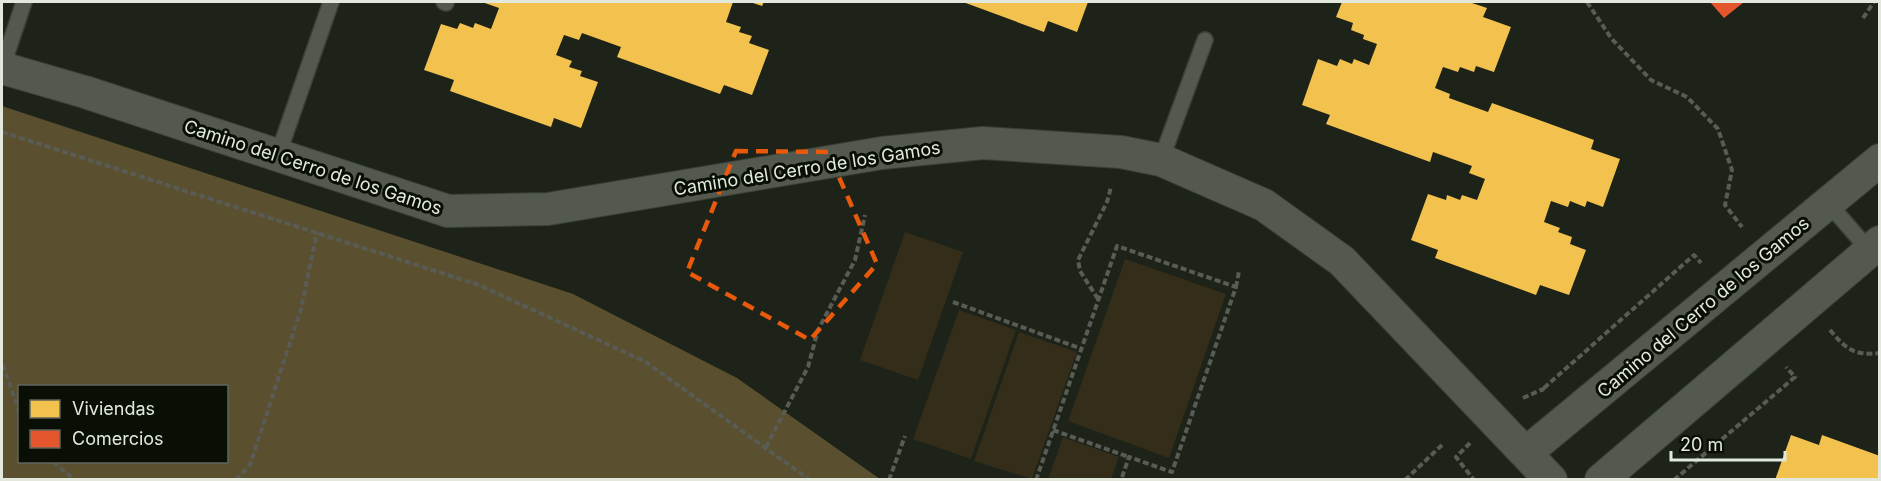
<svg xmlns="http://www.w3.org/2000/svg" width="1881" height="481" font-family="Inter,sans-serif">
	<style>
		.green { fill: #332d19 }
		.forest { fill: #5a4f2e; fill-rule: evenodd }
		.homes { fill: #f2c14e }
		.shops { fill: #e4572e }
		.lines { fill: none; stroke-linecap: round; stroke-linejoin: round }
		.lane-casing { stroke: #3b4037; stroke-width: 18 }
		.street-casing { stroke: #3b4037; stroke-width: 34 }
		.path { stroke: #585c54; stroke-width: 4; stroke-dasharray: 6 3; stroke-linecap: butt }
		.lane { stroke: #53594f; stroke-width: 15 }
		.street { stroke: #53594f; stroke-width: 32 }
		.marked { fill: none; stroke: #e8590c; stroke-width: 4.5; stroke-dasharray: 12 8; stroke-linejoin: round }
		.labels { text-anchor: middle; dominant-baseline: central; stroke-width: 6; stroke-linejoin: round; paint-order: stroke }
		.street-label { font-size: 18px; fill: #e2e9dc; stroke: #0a0f06 }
	</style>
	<rect width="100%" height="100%" fill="#1d2318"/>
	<path class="green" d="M905,232l58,20 -45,128 -58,-20z
		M1125,259l101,35 -57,164 -101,-37z
		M959,310l57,20 -45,129 -58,-20z
		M1019,332l58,20 -45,127 -58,-18z
		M1063,437l56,20 -8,22h-63z"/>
	<path class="forest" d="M2,106l571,188 164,84 143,101h-878zM20,386h206v76h-206z"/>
	<path class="homes" d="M482,2h251l-7,20 15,5 -2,5 13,4 -3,7 20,7 -17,45 -28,-10 -4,9 -103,-37 4,-10 -39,-14 -3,7 -15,-5 -8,20 16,6 -3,6 13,4 -2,5 18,6 -17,46 -27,-10 -3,9 -101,-36 4,-11 -30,-10 17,-46 16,5 3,-6 13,5 2,-5 16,6 8,-21z
		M750,2h14l-2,4z
		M963,2h125l-11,30 -29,-11 -4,11z
		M1342,2h127l18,6 -4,9 28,10 -17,45 -18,-6 -2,6 -14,-5 -2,5 -15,-5 -8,21 15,6 -1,4 39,14 4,-9 102,37 -3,9 29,10 -17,48 -16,-6 -2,6 -15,-6 -2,6 -17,-6 -7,21 16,6 -2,4 14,5 -2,7 16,6 -17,45 -29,-10 -4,10 -101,-37 3,-8 -27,-10 17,-46 18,6 1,-5 13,5 2,-5 15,5 8,-21 -16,-6 3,-7 -39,-14 -3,10 -104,-38 4,-9 -28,-10 16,-46 19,7 3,-7 12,5 2,-5 15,6 8,-21 -14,-5 1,-4 -13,-5 2,-7 -17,-6z
		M1791,435l28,10 3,-10 58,21v24h-105z"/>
	<path class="shops" d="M1710,2h34l-20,16z"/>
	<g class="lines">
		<defs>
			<path id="lane" d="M444,2l2,1
				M2,68l22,-66
				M278,155l53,-153
				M1161,160l44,-120
				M1828,203l42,48"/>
			<path id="street" d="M2,68l83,24 363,119 100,-2 334,-56 101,-10 138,9 40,8 103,45 78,56 209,219
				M1526,453l354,-293
				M1601,480l279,-238"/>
		</defs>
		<use href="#lane" class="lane-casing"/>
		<use href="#street" class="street-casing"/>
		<path class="path" d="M1587,2l24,36 40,42 36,17 31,32 14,41 -7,35 17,22
			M1863,18l11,-16
			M2,132l477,153 167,77 164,118
			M1236,287l3,-16
			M1098,299l-18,-28 -2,-11 29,-58 4,-15
			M953,302l129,47
			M1830,330c16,19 24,26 50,23
			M3,365l17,49
			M1544,388l150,-133 7,8
			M1523,398l20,-9 2,2
			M1053,430l76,27
			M1470,443l-14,14 18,23
			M766,447l42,-80 10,-37 37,-70 10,-45
			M53,462l22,18
			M236,480l14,-15 51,-156 16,-77
			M889,480l16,-44
			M1036,480l81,-234 119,41 -64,185 -43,-15 -8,23
			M1405,480l38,-36
			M1674,480l121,-103 -9,-10"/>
		<use href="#lane" class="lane"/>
		<use href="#street" class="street"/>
	</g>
	<path class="marked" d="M736,151l92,1 49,112 -67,76 -123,-68z"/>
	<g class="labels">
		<g class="street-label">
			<text transform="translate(313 167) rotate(18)">Camino del Cerro de los Gamos</text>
			<text transform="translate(807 168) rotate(-9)">Camino del Cerro de los Gamos</text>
			<text transform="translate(1703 307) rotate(-40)">Camino del Cerro de los Gamos</text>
		</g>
	</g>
	<rect width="1881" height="481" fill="none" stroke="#e2e9dc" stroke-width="6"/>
	<rect x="18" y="385" width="210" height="78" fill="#0a0f06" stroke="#60665c" stroke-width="1.5"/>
	<rect x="30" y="400" width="30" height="18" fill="#f2c14e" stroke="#60665c" stroke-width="1.5"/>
	<text x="72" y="415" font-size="18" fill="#e2e9dc">Viviendas</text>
	<rect x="30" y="430" width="30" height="18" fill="#e4572e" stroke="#60665c" stroke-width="1.5"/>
	<text x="72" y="445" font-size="18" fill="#e2e9dc">Comercios</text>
	<path d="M1671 451v9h114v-9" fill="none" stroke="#e2e9dc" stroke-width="3"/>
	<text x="1680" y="451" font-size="18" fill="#e2e9dc" stroke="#0a0f06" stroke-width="4.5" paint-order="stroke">20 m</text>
</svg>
